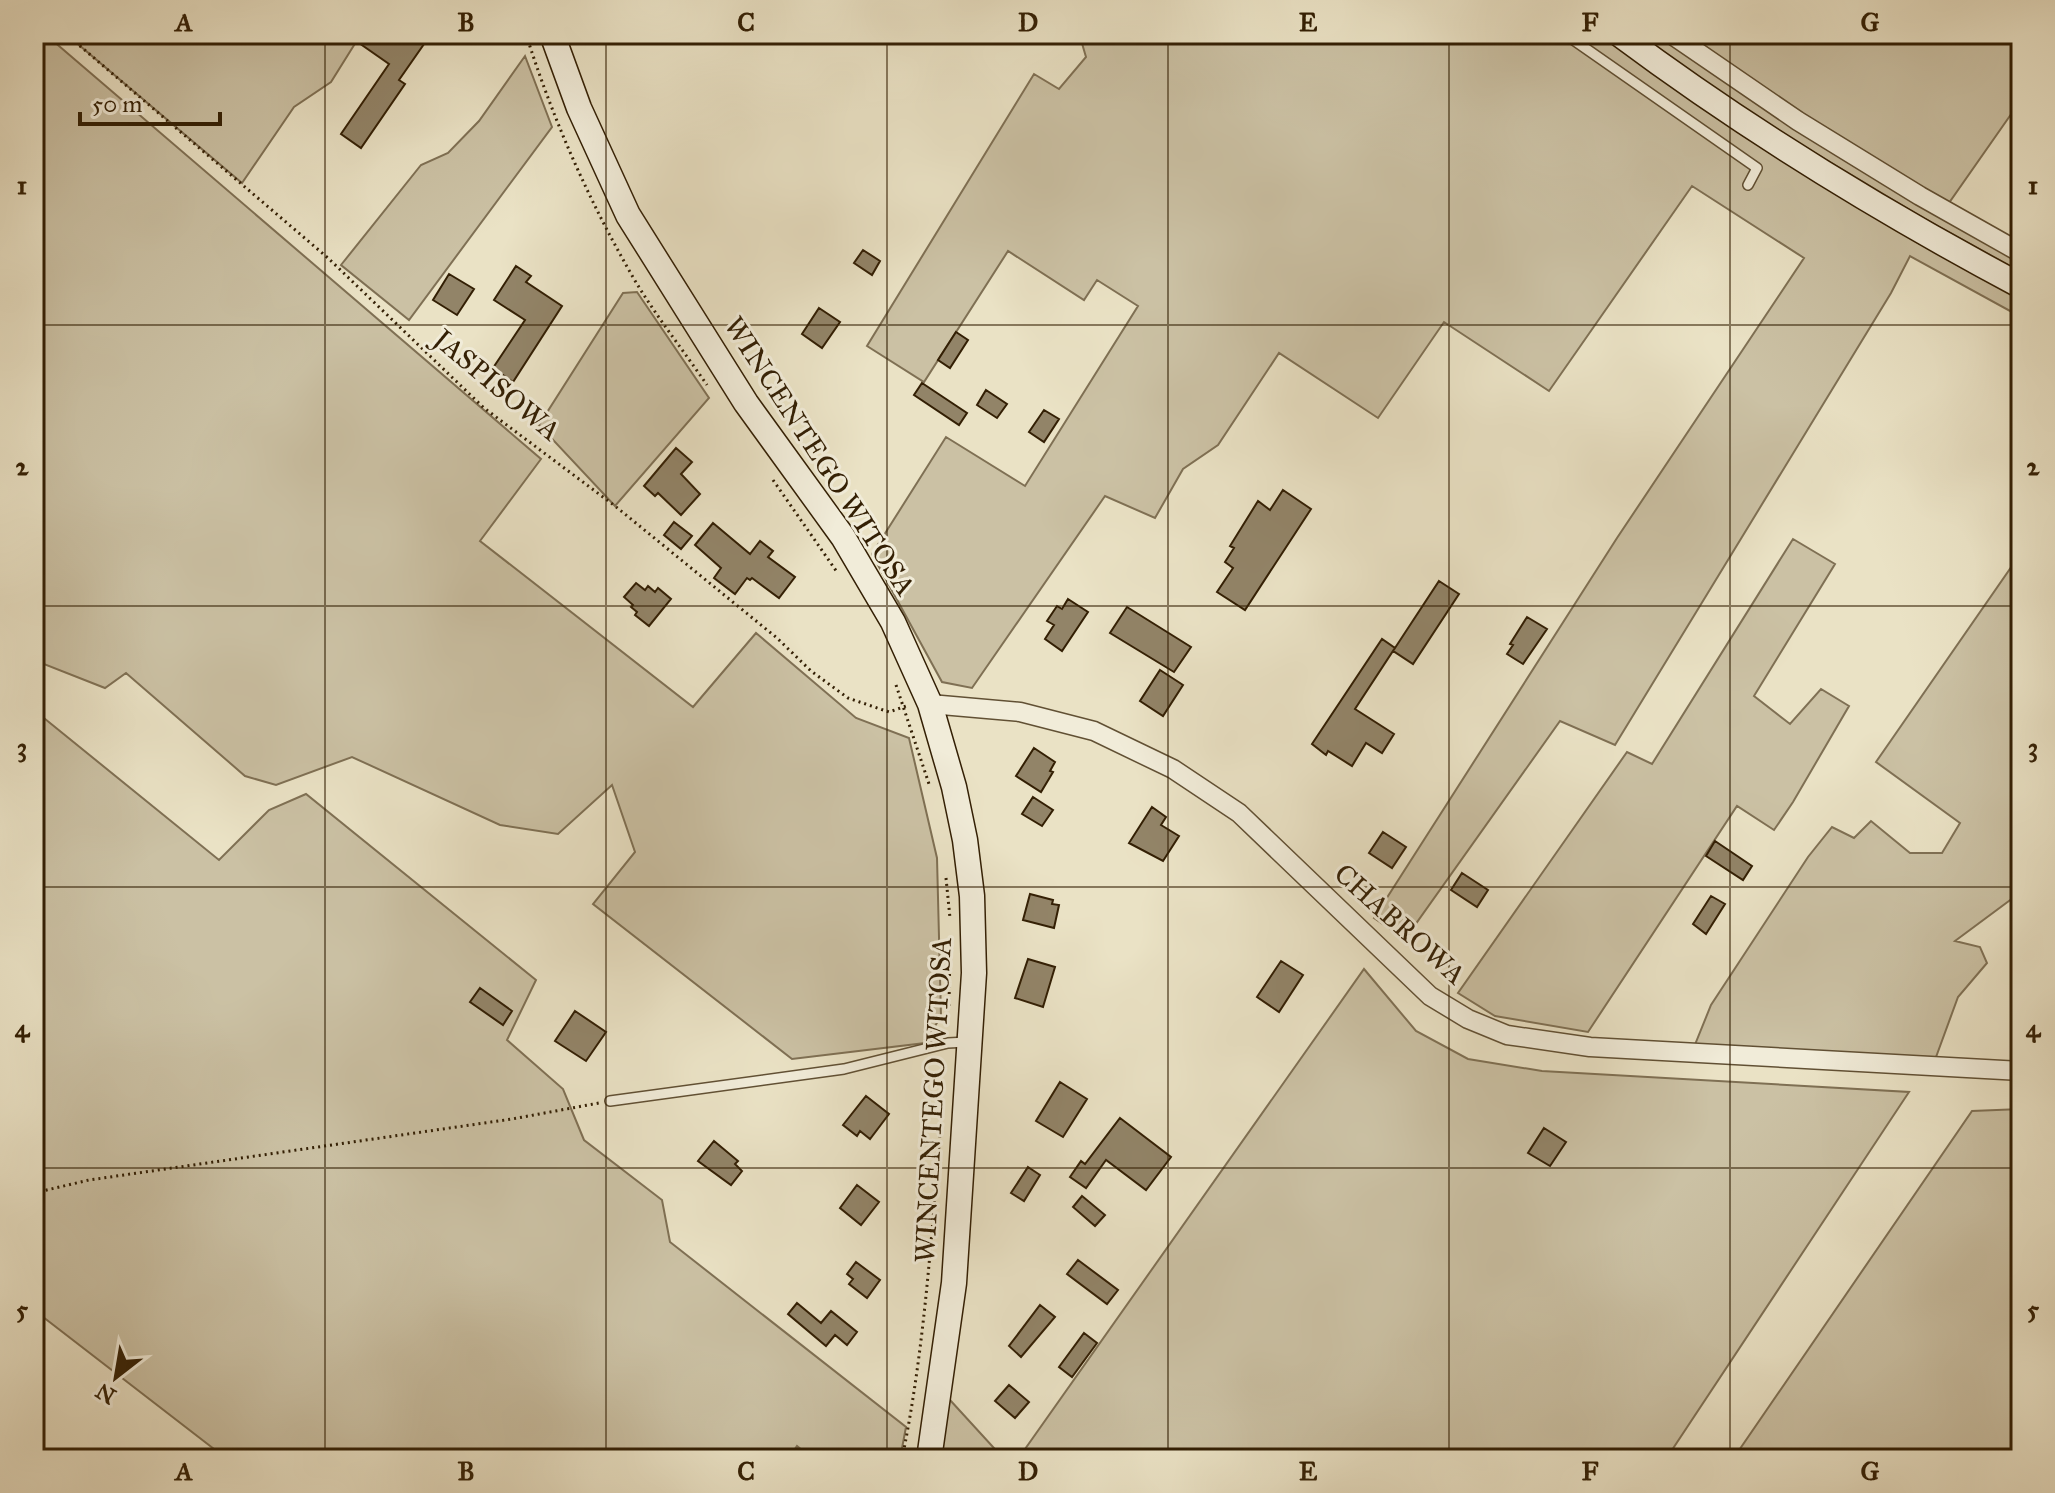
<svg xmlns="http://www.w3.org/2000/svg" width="2055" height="1493" font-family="'IM FELL Great Primer',serif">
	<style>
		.green { fill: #cbc1a4; stroke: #7f7054; stroke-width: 2 }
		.building { fill: #928468; stroke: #331f04; stroke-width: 2 }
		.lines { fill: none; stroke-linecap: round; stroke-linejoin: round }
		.service-casing { stroke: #615034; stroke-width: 12 }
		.minor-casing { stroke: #615034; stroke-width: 21 }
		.secondary-casing { stroke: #331f04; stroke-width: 27 }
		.path { stroke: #331f04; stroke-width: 3; stroke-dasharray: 2 4; stroke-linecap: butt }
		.service { stroke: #f1ecd9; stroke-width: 9 }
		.minor { stroke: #f1ecd9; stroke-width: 18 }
		.secondary { stroke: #f1ecd9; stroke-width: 24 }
		.grid { fill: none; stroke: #331f04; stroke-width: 2; stroke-opacity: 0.55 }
		.labels { text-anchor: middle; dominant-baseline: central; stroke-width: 6; stroke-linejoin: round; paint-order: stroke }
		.street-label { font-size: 28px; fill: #331f04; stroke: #f1ecd9 }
		.neatline { fill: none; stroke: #331f04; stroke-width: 3 }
		.grid-label { font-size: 26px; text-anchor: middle; font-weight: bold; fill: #331f04 }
	</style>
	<rect width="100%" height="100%" fill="#eae2c5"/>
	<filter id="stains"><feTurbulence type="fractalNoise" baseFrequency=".0025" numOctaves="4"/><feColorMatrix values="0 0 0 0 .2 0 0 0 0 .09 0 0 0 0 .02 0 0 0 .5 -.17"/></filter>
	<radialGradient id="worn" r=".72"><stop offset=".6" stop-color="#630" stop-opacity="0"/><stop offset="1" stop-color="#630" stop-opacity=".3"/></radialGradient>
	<path class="green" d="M34,34h11l496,425 -61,82 213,166 63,-74 100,85 53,20 28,120 4,158 -16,27 -133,16 -199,-155 42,-52 -23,-67 -54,49 -58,-9 -148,-68 -76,28 -31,-9 -119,-103 -21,15 -66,-26 -5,2z
		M66,34h295l-30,48 -37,25 -52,76z
		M1031,34h571l184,128 132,81 103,53v21l-111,-61 -19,37 -276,452 -55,-24 -155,218 -31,-21 243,-380 187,-280 -112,-72 -143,205 -105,-69 -66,96 -99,-65 -61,92 -35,24 -28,49 -50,-22 -133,192 -30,-6 -70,-128 74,-117 79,49 113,-180 -41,-26 -13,20 -76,-49 -84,131 -57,-36 167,-272 25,15 27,-32 -5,-17 -34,3z
		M1635,34h386v66l-72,103 72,42v27l-96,-53 -175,-105z
		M525,56l27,71 -143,193 -68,-55 80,-100 27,-12 31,-32z
		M637,292l72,106 -94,108 -76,-81 84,-132z
		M1793,539l42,25 -81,132 36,28 31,-35 28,17 -56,96 -19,28 -37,-24 -149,226 -93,-16 -37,-23 169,-241 25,12z
		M2021,553v257l-9,6 9,22v54l-66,49 25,6 7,16 -29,34 -26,71 -240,-16 19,-47 97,-148 24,-30 22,11 17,-17 39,32h32l18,-30 -84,-61z
		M34,710l185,150 50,-50 37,-16 230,186 -29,60 56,49 21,51 78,60 8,42 236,185 -6,32h-87l-16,-13 -9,13h-561l-193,-149z
		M1364,969l52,62 52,28 74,12 367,21 -243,367h-648z
		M2021,1109v350h-288l239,-348z
		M950,1400l54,59h-75l5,-23z"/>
	<path class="building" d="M365,34h66l-32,46 6,4 -44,64 -20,-14 48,-70 -30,-21z
		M863,250l17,11 -8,14 -18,-12z
		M516,266l15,10 -5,6 36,24 -49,76 -20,-14 32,-48 -31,-20z
		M449,274l25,15 -17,26 -24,-15z
		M819,308l21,14 -18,26 -20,-14z
		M956,332l12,8 -18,28 -12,-8z
		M922,383l45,30 -8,12 -45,-30z
		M986,390l21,14 -10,14 -20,-13z
		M1044,410l15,9 -15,23 -15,-10z
		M676,448l16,14 -11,12 19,20 -19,21 -23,-22 -3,3 -11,-10z
		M1283,490l28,19 -66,101 -28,-18 16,-24 -8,-6 9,-14 -4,-2 28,-45 12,9z
		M674,522l18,14 -11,13 -17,-14z
		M713,523l37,31 10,-13 13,10 -5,6 27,20 -16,21 -27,-20 -2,2 -3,-2 -12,16 -21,-16 7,-10 -26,-23z
		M1439,581l20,13 -46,70 -20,-13 -38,58 39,25 -12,19 -16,-10 -14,23 -24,-15 -2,4 -14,-11 70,-105 13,9 -2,3z
		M636,583l9,7 3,-4 7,6 3,-4 13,11 -22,27 -14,-11 2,-3 -6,-5 2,-2 -9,-8z
		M1068,599l20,13 -26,39 -17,-12 9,-14 -7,-4 10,-15 5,3z
		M1127,607l64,40 -17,25 -64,-39z
		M1527,617l20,12 -24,35 -16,-10 6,-9 -3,-1z
		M1160,670l23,15 -20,31 -23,-15z
		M1034,748l21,14 -5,9 3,1 -12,20 -25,-16z
		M1033,797l20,13 -11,16 -20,-12z
		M1152,807l14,10 -5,8 18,11 -16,25 -34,-18z
		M1383,832l23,15 -14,21 -23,-15z
		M1715,841l37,25 -9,14 -37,-24z
		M1462,873l26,17 -11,17 -26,-17z
		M1030,894l23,6 -1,4 7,1 -5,23 -31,-8z
		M1711,896l14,8 -19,30 -13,-10z
		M1028,959l27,8 -12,40 -28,-9z
		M1281,961l22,14 -24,37 -22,-15z
		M480,988l32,23 -9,14 -33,-23z
		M575,1011l31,21 -20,29 -31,-20z
		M1060,1082l27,17 -24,38 -27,-16z
		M866,1096l23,18 -19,25 -10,-8 -3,5 -14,-11z
		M1120,1118l51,39 -25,33 -40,-30 -20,28 -16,-11 11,-16 4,3z
		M1544,1128l22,14 -16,24 -22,-13z
		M714,1141l24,20 -3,3 7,7 -11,14 -33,-24z
		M1028,1167l12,8 -16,26 -13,-8z
		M857,1185l22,17 -18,23 -21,-17z
		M1082,1196l23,19 -10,11 -22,-19z
		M1078,1260l40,30 -11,14 -40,-30z
		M856,1262l24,18 -13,18 -18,-14 4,-5 -6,-5z
		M797,1303l24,20 10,-12 26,21 -10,13 -12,-10 -9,11 -38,-32z
		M1040,1305l15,12 -34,40 -12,-11z
		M1084,1333l13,10 -25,34 -13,-10z
		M1009,1385l20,17 -14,16 -20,-17z"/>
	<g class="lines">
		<defs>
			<path id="service" d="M1565,34l192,134 -9,17
				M610,1101l234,-32 104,-26 19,-1"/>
			<path id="minor" d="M1671,34l127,87 122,75 101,57
				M930,704l90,8 74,19 79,38 66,44 191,183 38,23 39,16 83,12 431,24"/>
			<path id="secondary" d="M552,34l27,74 49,107 118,188 97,134 50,85 37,82 24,83 11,53 7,56 2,77 -20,310 -25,176
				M1619,34c126,94 263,178 402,252"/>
		</defs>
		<use href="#service" class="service-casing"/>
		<use href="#minor" class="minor-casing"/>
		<use href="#secondary" class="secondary-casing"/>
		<path class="path" d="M66,34l262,224 156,150 131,98 162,132 34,33 37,27 41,14 17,-6
			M526,34c27,86 63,167 108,245 22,37 49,71 73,106
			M773,480l64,92
			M896,685l33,99
			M946,878l4,40
			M949,1006l1,-68
			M34,1193l55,-13 423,-61 87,-16
			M902,1459c22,-107 29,-217 38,-326"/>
		<use href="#service" class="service"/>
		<use href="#minor" class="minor"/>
		<use href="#secondary" class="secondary"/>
	</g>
	<path class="grid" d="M325,34v1425M606,34v1425M887,34v1425M1168,34v1425M1449,34v1425M1730,34v1425M34,325h1987M34,606h1987M34,887h1987M34,1168h1987"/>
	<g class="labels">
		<g class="street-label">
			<text transform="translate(497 385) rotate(40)">JASPISOWA</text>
			<text transform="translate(820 456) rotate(57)">WINCENTEGO WITOSA</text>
			<text transform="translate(1400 924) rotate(42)">CHABROWA</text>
			<text transform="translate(933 1100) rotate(-87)">WINCENTEGO WITOSA</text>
		</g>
	</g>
	<rect width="2055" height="1493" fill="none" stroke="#eae2c5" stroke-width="88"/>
	<g transform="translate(116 1377) rotate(211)" stroke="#f1ecd9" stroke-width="6" paint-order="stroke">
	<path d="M0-6L14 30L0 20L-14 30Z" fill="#331f04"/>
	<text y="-12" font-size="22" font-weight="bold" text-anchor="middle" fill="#331f04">N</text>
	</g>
	<path d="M80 112v12h140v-12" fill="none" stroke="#331f04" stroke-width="4"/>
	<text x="92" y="112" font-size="24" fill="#331f04" stroke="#f1ecd9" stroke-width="6" paint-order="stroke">50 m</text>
	<rect x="44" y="44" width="1967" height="1405" class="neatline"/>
	<g class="grid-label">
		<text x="184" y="31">A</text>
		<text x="466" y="31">B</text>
		<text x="746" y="31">C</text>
		<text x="1028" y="31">D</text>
		<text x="1308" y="31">E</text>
		<text x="1590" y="31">F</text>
		<text x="1870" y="31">G</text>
		<text x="22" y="194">1</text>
		<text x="2033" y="194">1</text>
		<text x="22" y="475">2</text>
		<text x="2033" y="475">2</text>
		<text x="22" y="756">3</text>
		<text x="2033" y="756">3</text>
		<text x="22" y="1037">4</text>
		<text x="2033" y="1037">4</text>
		<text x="22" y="1318">5</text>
		<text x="2033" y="1318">5</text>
		<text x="184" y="1480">A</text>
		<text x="466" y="1480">B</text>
		<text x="746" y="1480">C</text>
		<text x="1028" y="1480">D</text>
		<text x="1308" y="1480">E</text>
		<text x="1590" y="1480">F</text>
		<text x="1870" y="1480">G</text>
	</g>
	<rect width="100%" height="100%" filter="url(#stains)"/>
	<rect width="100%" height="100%" fill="url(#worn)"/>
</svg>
